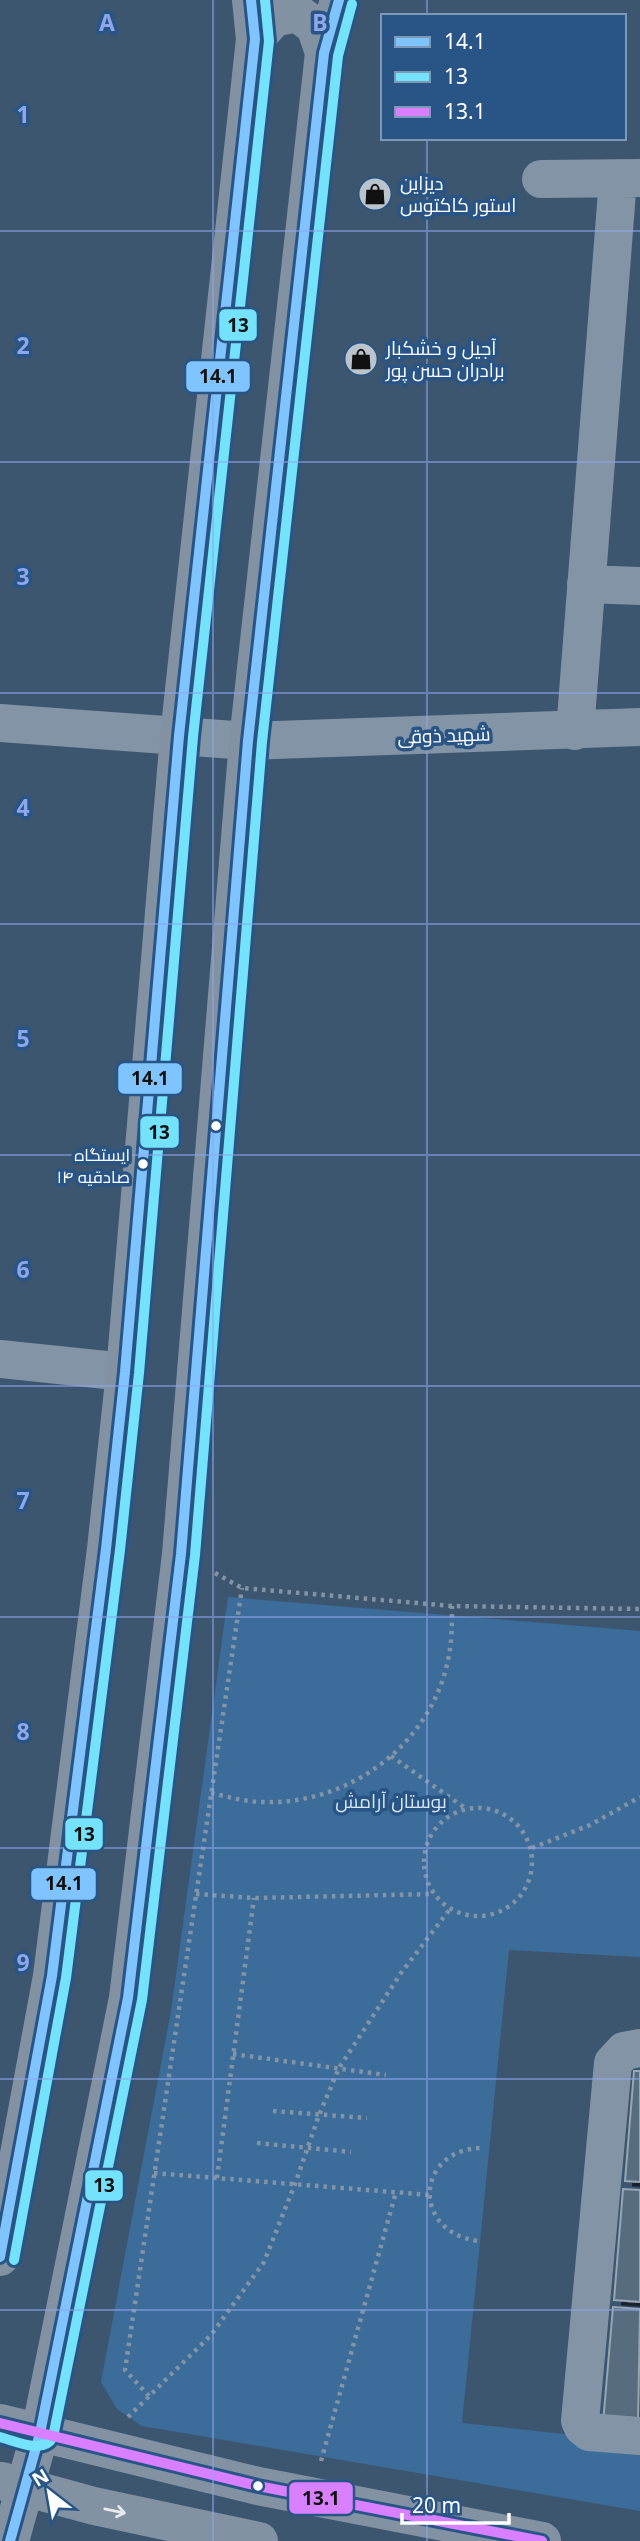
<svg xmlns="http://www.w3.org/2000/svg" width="640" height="2541" font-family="'Noto Sans',Cairo,sans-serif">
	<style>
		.green { fill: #3c6c9a }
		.building { fill: #586c80; stroke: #97a5b4; stroke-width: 2; filter: url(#shadow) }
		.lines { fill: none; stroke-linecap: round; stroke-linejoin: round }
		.path { stroke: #8394a6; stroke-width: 4.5; stroke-dasharray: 3.5 5; stroke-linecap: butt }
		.minor { stroke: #8394a6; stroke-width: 38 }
		.major { stroke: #8292a3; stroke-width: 38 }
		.bus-1-casing { stroke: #285585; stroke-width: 16 }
		.bus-2-casing { stroke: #285585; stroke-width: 16 }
		.bus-3-casing { stroke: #285585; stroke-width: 16 }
		.bus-1 { stroke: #80c4ff; stroke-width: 10 }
		.bus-2 { stroke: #73e2fa; stroke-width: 10 }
		.bus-3 { stroke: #d880ff; stroke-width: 10 }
		.oneway { stroke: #e6e9ed }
		.grid { fill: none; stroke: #8ea6ec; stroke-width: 2; stroke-opacity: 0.55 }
		.bus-dot { fill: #fff; stroke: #285585; stroke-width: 2.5 }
		.labels { text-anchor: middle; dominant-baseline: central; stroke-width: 7; stroke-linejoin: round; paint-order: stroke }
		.bus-label { font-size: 17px; fill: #fff; stroke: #285585; text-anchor: end }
		.poi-label { font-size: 19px; fill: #fff; stroke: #285585; text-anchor: start }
		.street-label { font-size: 19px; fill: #fff; stroke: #285585 }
		.park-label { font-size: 19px; fill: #d6e6f6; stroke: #285585 }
		.grid-label { font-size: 23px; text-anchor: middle; font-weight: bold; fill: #8ea6ec; stroke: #285585; stroke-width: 7; stroke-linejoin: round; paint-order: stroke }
		.line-badge { stroke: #285585; stroke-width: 2.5 }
		.pale-badge-label { font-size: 19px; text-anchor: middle; font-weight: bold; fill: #111 }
	</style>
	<defs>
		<filter id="shadow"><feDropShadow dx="8" dy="4.5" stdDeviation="0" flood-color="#0009"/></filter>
	</defs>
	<rect width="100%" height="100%" fill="#3d5670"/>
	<path class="green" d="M228,1597l412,34v326l-131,-7 -47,473 178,19v69l-498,-85 -25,-17 -16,-27 70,-371z"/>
	<path class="building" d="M634,2071h6v111l-15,-1z
		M623,2189l17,1v112l-26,-2z
		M613,2307l27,2 -2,116 -35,-2z"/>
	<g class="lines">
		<path class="path" d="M215,1573l27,15 210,18 188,3
			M391,1756l74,52
			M211,1793c18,4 35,9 53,9 85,3 167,-58 184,-142 4,-18 4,-35 4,-54
			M424 1862a54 54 0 1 1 108 0a54 54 0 1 1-108 0Z
			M532,1848l58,-23 50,-28
			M196,1894l58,4 180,-4
			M233,2054l153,21
			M273,2111l94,7
			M257,2143l94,9
			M154,2173l276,22
			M217,2178l37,-280
			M477,2241c-68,-11 -60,-94 7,-93
			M149,2396l-24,-26 117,-782
			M128,2417l83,-82 53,-73 31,-78 24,-69 20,-47 62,-95 49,-64
			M321,2461l75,-269"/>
		<path class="minor" d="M541,179l99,-1
			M586,584l54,2
			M0,723l248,18 392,-14
			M575,731l43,-552
			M0,1359l125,13
			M640,2048l-16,3 -11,12 -33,358 3,6 6,5 51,4"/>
		<path class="major" d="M255,39l19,-21 23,-5 18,13 9,27
			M0,2257l52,-281 54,-427 19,-177 54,-636 76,-697 -4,-39
			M0,2423l258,63 284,55
			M2,2481l92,25 165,35
			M10,2541l30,-108 88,-435 53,-444 67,-813 76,-688 15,-53"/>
		<defs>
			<path id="bus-1" d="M0,2257l52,-281 54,-427 19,-177 54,-636 76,-697 -4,-39
				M10,2541l30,-108 88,-435 53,-444 67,-813 76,-688 15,-53"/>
			<path id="bus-2" d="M14,2260l52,-282 54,-428 19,-177 54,-636 76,-696 -4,-41
				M0,2437c16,4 43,18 53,0l89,-437 53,-445 67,-813 76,-686 14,-52"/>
			<path id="bus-3" d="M0,2423l258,63 284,55"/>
		</defs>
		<use href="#bus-1" class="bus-1-casing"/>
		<use href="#bus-2" class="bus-2-casing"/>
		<use href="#bus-3" class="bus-3-casing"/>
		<use href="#bus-1" class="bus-1"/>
		<use href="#bus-2" class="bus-2"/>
		<use href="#bus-3" class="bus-3"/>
	</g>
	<defs><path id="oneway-shaft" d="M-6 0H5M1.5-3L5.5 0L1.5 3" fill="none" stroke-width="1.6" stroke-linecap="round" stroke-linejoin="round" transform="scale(1.75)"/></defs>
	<use class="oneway" href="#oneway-shaft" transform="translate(115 2511) rotate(12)"/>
	<path class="grid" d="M213,0v2541M427,0v16M427,138v2403M0,231h640M0,462h640M0,693h640M0,924h640M0,1155h640M0,1386h640M0,1617h640M0,1848h640M0,2079h640M0,2310h640"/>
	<defs>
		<symbol id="shop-disc" viewBox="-11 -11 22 22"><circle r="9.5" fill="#bbc4cd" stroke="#285585"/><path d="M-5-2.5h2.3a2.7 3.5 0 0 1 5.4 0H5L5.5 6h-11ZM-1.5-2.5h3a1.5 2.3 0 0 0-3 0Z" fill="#111"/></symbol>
	</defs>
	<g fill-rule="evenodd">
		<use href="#shop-disc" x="356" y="175" width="38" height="38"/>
		<use href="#shop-disc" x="342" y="340" width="38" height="38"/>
	</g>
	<g class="bus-dot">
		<circle cx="216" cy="1126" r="6"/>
		<circle cx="143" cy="1164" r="6"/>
		<circle cx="258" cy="2486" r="6"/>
	</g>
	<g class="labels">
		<g class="bus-label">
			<text x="130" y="1154">ایستگاه<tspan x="130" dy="22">صادقیه ۱۴</tspan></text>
		</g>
		<g class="poi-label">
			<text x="400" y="183">دیزاین<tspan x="400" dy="22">استور کاکتوس</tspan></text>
			<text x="386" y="348">آجیل و خشکبار<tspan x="386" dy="22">برادران حسن پور</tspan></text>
		</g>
		<g class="street-label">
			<text transform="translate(444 735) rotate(-2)">شهید ذوقی</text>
		</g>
		<g class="park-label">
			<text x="391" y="1801">بوستان آرامش</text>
		</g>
	</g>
	<g class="grid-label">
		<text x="107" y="31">A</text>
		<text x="320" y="31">B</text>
		<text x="23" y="123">1</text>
		<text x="23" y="354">2</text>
		<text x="23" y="585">3</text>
		<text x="23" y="816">4</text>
		<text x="23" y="1047">5</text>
		<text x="23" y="1278">6</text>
		<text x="23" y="1509">7</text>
		<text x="23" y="1740">8</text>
		<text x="23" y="1971">9</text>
	</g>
	<g class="line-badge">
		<rect x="218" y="308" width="40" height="34" rx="7" fill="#73e2fa"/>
		<rect x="185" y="360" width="66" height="33" rx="7" fill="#80c4ff"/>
		<rect x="117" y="1062" width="66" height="33" rx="7" fill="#80c4ff"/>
		<rect x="139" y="1115" width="41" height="34" rx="7" fill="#73e2fa"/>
		<rect x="64" y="1817" width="40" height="34" rx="7" fill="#73e2fa"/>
		<rect x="30" y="1867" width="67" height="34" rx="7" fill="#80c4ff"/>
		<rect x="84" y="2169" width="40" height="33" rx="7" fill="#73e2fa"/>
		<rect x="288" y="2481" width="66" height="34" rx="7" fill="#d880ff"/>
	</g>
	<g class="pale-badge-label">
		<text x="238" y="332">13</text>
		<text x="218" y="383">14.1</text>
		<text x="150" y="1085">14.1</text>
		<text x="159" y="1139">13</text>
		<text x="84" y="1841">13</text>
		<text x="64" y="1890">14.1</text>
		<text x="104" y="2192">13</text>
		<text x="321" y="2505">13.1</text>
	</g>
	<rect x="381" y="14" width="245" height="126" fill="#285585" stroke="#7e99b6" stroke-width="2"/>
	<rect x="395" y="37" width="35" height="10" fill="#80c4ff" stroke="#7e99b6" stroke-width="2"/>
	<text x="444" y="49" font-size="21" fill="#ffffff">14.1</text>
	<rect x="395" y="72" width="35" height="10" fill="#73e2fa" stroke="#7e99b6" stroke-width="2"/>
	<text x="444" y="84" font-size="21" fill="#ffffff">13</text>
	<rect x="395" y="107" width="35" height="10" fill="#d880ff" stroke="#7e99b6" stroke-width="2"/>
	<text x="444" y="119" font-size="21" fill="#ffffff">13.1</text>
	<g transform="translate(49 2492) rotate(329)" stroke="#285585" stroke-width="5" paint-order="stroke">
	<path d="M0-5L12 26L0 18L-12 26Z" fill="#ffffff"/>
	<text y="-10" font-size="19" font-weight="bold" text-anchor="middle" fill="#ffffff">N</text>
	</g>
	<path d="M402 2513v10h107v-10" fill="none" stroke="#ffffff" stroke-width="3.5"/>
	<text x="412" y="2513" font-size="21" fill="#ffffff" stroke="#285585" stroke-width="5" paint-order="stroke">20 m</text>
</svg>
